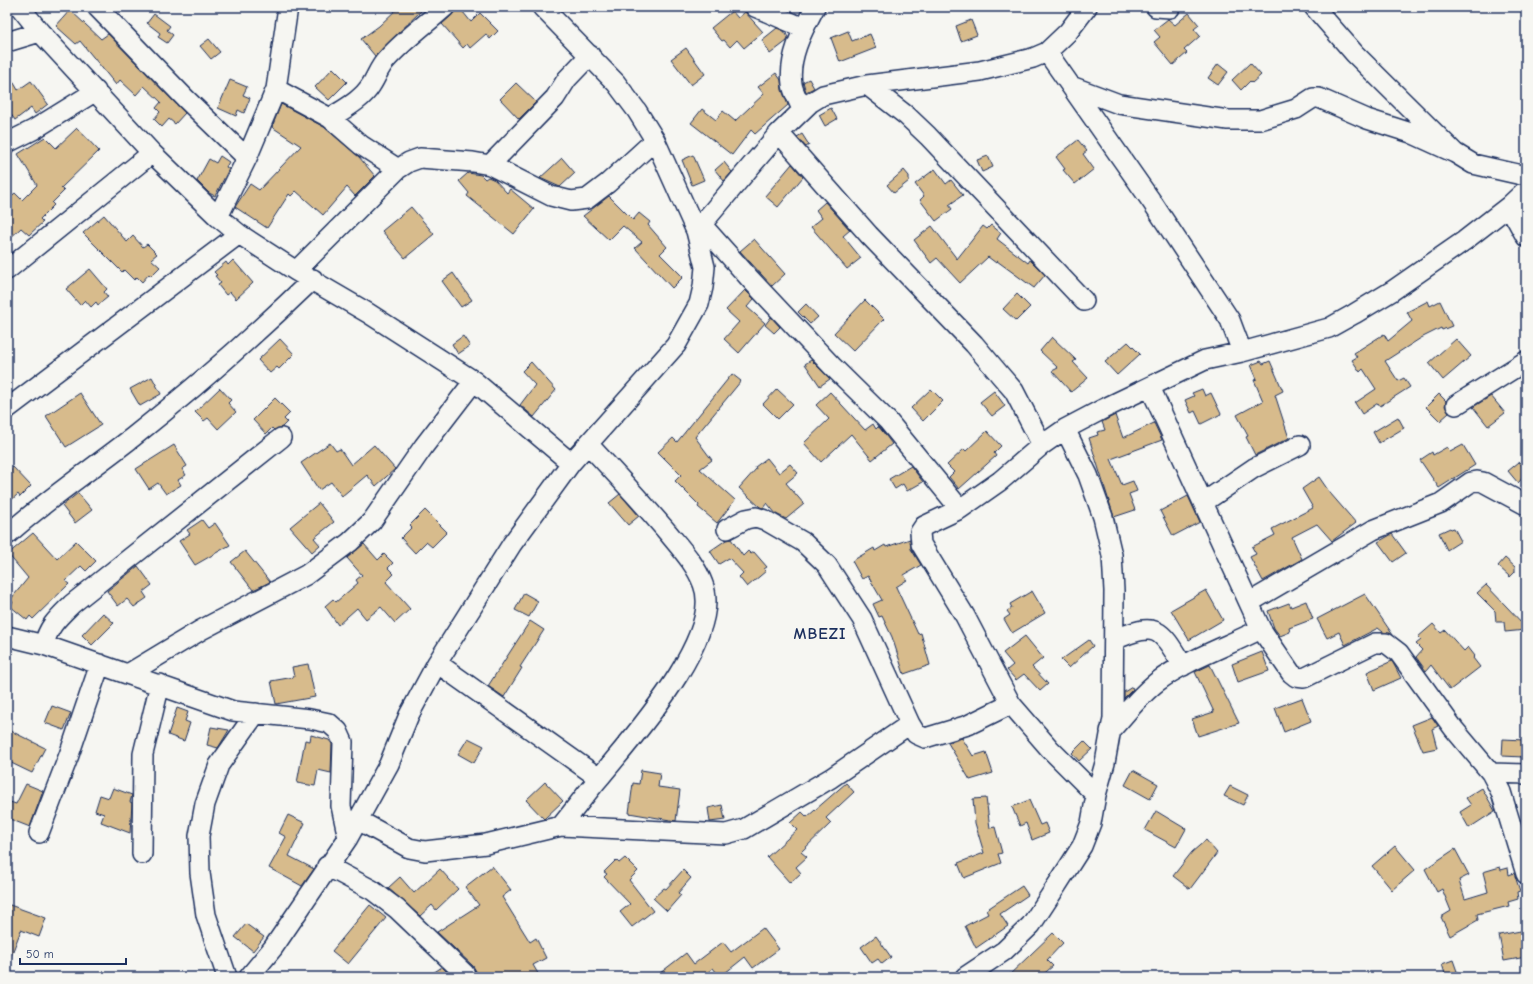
<svg xmlns="http://www.w3.org/2000/svg" width="1533" height="984" font-family="'Comic Neue',sans-serif">
	<style>
		.building { fill: #d7bb8c; stroke: #1b2f5e }
		.lines { fill: none; stroke-linecap: round; stroke-linejoin: round }
		.minor-casing { stroke: #1b2f5e; stroke-width: 22 }
		.minor { stroke: #f6f6f2; stroke-width: 19 }
		.labels { text-anchor: middle; dominant-baseline: central; stroke-width: 3.5; stroke-linejoin: round; paint-order: stroke }
		.district-label { font-size: 16px; font-weight: bold; letter-spacing: 1px; fill: #1b2f5e; stroke: #f6f6f2 }
	</style>
	<rect width="100%" height="100%" fill="#f6f6f2"/>
	<filter id="ink" filterUnits="userSpaceOnUse"><feTurbulence type="fractalNoise" baseFrequency=".025" numOctaves="2"/><feDisplacementMap in="SourceGraphic" scale="8" xChannelSelector="R" yChannelSelector="G"/><feConvolveMatrix kernelMatrix="1 2 1 2 8 2 1 2 1" color-interpolation-filters="sRGB"/></filter>
	<g filter="url(#ink)">
		<path class="building" d="M399,7h26l-50,49 -14,-17 18,-13z
			M456,7h3l12,15 9,-9 18,18 -8,8 -4,-5 -16,14 -3,-4 -4,4 -21,-24 10,-9z
			M70,10l31,29 7,-5 77,79 -10,11 -6,-5 -7,8 -8,-8 6,-7 -4,-4 5,-6 -17,-16 -8,9 -16,-15 -4,5 -36,-44 -4,3 -20,-18z
			M732,11l6,7 7,-6 18,20 -19,16 -7,-8 -7,7 -6,-7 -2,1 -11,-13z
			M1189,13l10,12 -5,4 6,7 -16,14 3,3 -14,12 -19,-23 6,-5 -6,-7 14,-11 7,6z
			M154,14l16,12 -3,4 6,5 -6,8 -9,-6 2,-4 -13,-10z
			M971,20l6,15 -16,6 -5,-15z
			M777,28l7,3 4,6 -1,4 -17,13 -8,-14z
			M848,31l4,10 18,-7 6,14 -36,14 -9,-24z
			M209,39l11,13 -9,7 -11,-13z
			M686,48l19,26 -14,11 -20,-26z
			M1250,63l11,12 -9,8 -2,-2 -9,9 -9,-10z
			M1218,64l10,8 -10,13 -10,-7z
			M333,68l14,14 -18,18 -14,-13z
			M7,71l11,19 13,-9 17,23 -13,10 -4,-6 -16,12 -8,-11z
			M776,73l5,7 1,10 6,15 -33,29 -4,-4 -19,25 -41,-32 11,-14 14,11 7,-9 12,10 29,-27 -6,-7z
			M809,79l5,9 -8,4 -3,-10z
			M230,80l17,7 -4,8 7,3 -6,15 -6,-3 -2,6 -18,-8z
			M516,83l20,19 -17,17 -19,-20z
			M281,104l43,23 35,30 16,19 -20,20 -8,-9 -24,28 -27,-24 -5,5 -2,-2 -22,34 -32,-21 15,-23 9,6 42,-44 -29,-19z
			M831,108l6,11 -12,7 -6,-11z
			M77,128l22,23 -38,37 3,3 -12,12 2,2 -14,14 3,3 -14,13 -8,-7 -14,13v-41l8,-7 7,7 15,-15 -19,-31 27,-17 11,11z
			M802,134l7,11 -3,2 -9,-10z
			M1078,140l9,11 -4,3 11,15 -19,15 -12,-14 2,-1 -9,-12z
			M693,155l11,25 -12,5 -10,-25z
			M220,156l9,6 -3,5 3,2 -14,27 -6,-3 -12,-12 12,-22 7,4z
			M988,156l5,11 -11,5 -5,-12z
			M562,158l13,15 -15,14 -20,-9z
			M724,162l8,10 -8,9 -9,-11z
			M792,164l11,13 -25,30 -13,-11z
			M935,169l11,15 5,-4 12,15 -14,10 3,4 -16,12 -16,-21 4,-4 -9,-12z
			M904,170l5,6v5l-15,12 -7,-8z
			M468,173l13,2 4,4 3,-2 7,3 12,13 3,-4 24,20 -20,25 -47,-38 2,-3 -10,-12z
			M609,196l24,24 6,-7 11,9 -2,3 19,22 -7,7 23,23 -11,11 -37,-40 7,-6 -19,-16 -14,14 -26,-24z
			M825,202l25,28 -7,6 18,22 -14,11 -36,-42 11,-9 -6,-8z
			M411,207l23,27 -29,24 -23,-27z
			M104,215l23,27 6,-6 10,11 4,-3 10,10 -6,5 9,8 -9,9 -2,-2 -7,8 -5,-5 -3,3 -10,-10 -2,2 -39,-39z
			M991,225l10,8 -4,6 31,24 2,-3 15,15 -11,13 -37,-27 -1,2 -8,-6 -28,26 -23,-25 -6,5 -17,-23 18,-14 25,33 26,-33 4,3z
			M754,239l31,35 -13,12 -32,-35z
			M233,260l20,23 -17,16 -6,-7 -4,3 -8,-10 3,-2 -6,-7 2,-1 -3,-3 12,-10 2,3z
			M90,269l17,20 -3,3 4,5 -10,8 -2,-3 -5,5 -6,-7 -5,5 -14,-16z
			M453,273l19,27 -11,7 -19,-26z
			M745,290l9,9 -7,8 18,16 -26,30 -15,-14 15,-17 -13,-12z
			M1017,294l13,13 -14,14 -13,-12z
			M865,300l19,19 -31,32 -19,-18z
			M1428,301l2,5 10,-5 12,25 -10,4 -1,-2 -20,10 -36,23 13,20 6,-3 6,9 -30,19 -2,-3 -16,11 -7,-11 21,-14 -13,-20 -3,3 -8,-12 5,-3 -3,-4 30,-19 4,7 24,-20 -5,-9z
			M806,304l12,13 -8,7 -12,-12z
			M771,317l9,10 -6,6 -9,-8z
			M463,336l7,10 -12,8 -6,-10z
			M1052,337l24,23 -3,2 15,16 -17,14 -19,-21 6,-3 -18,-17z
			M280,339l14,15 -15,15 -2,-2 -7,6 -12,-13z
			M1456,339l15,17 -28,24 -14,-17z
			M1128,342l12,12 -23,21 -12,-13z
			M811,360l19,19 -10,7 -15,-22z
			M1261,361l2,3 7,-3 13,30 -8,4 14,43 -34,17 -9,-18 2,-1 -11,-21 26,-14 -9,-21 3,-1 -6,-14z
			M531,362l25,28 -22,27 -14,-12 15,-20 -13,-14z
			M732,374l9,7 -46,56 17,23 -12,9 35,31 -18,23 -19,-16 1,-2 -24,-24 6,-6 -23,-23 15,-14 4,4z
			M152,377l9,17 -21,12 -10,-17z
			M220,388l11,12 -3,3 8,9 -18,17 -10,-11 -4,3 -9,-9z
			M777,389l16,15 -15,15 -15,-15z
			M931,389l12,12 -20,20 -12,-13z
			M1202,389l3,7 6,-3 10,21 -20,10 -6,-13 -4,2 -6,-13 9,-4 -2,-3z
			M994,391l11,15 -13,10 -12,-14z
			M830,392l35,38 8,-6 3,5 2,-2 2,1 12,16 -20,16 -21,-26 -30,28 -17,-19 25,-24 -13,-14z
			M80,393l21,32 -35,22 -20,-31z
			M1439,394l7,7 -1,5 4,7 -9,8 -14,-14z
			M1491,396l14,17 -17,13 -15,-19z
			M275,398l15,15 -6,6 3,3 -5,5 -8,3 -2,-2 -6,6 -13,-14z
			M1115,415l8,23 31,-15 8,17 -51,19 11,26 11,-4 4,10 -8,3 6,16 -21,7 -25,-79 9,-3 -1,-3 8,-2 -3,-8z
			M1398,417l6,11 -25,15 -6,-11z
			M987,431l14,15 -7,7 2,3 -37,33 -10,-12 5,-5 -7,-7 17,-16 2,2z
			M330,443l6,8 4,-2 11,16 23,-20 21,24 -19,17 -9,-11 -25,21 -11,-14 -12,8 -18,-27z
			M174,445l13,21 -5,3 4,6 -8,5 3,5 -15,9 -8,-11 -9,6 -13,-20z
			M1463,445l12,20 -36,23 -19,-28 12,-8 1,3 14,-8 3,5z
			M767,458l12,15 11,-9 8,9 -12,10 18,21 -18,15 -10,-5 -9,-11 -4,5 -3,-1 -21,-19 17,-19 -1,-2z
			M1519,462l7,8v4l-8,9 -10,-12z
			M911,466l12,16 -16,9 -4,-7 -8,5 -6,-10z
			M13,467l18,19 -11,11 -2,-3 -11,10v-31z
			M1319,477l11,16 26,30 -24,18 -15,-17 -25,13 10,22 -39,22 -13,-24 6,-3 -4,-7 23,-12 -3,-6 41,-21 -11,-19z
			M78,493l14,17 -17,13 -13,-17z
			M620,494l19,22 -11,9 -19,-22z
			M1188,496l12,26 -27,14 -13,-25z
			M319,503l15,19 -20,16 6,7 -8,7 -22,-25z
			M425,510l22,22 -15,15 -6,-5 -11,11 -14,-15 11,-11 -2,-2z
			M202,520l6,8 7,-5 15,22 -35,20 -16,-24 11,-7 -3,-4z
			M1450,528l1,1 3,-1 7,13 -14,9 -8,-17z
			M33,533l24,26 19,-18 20,20 -10,10 -5,-5 -16,15 4,3 -36,35 -3,-3 -3,4 -17,-14 3,-4 -3,-2 18,-22 -20,-24z
			M1392,534l14,19 -13,9 -15,-20z
			M731,539l12,17 5,-5 3,3 3,-2 13,15 -3,2 2,2 -19,16 -8,-10 4,-4 -14,-15 -10,6 -9,-13 16,-11z
			M910,539l1,10 10,16 -17,10 3,5 -11,7 22,47 3,-1 9,32 -26,9 -12,-37 -10,-21 -3,1 -6,-13 9,-4 -14,-24 -6,3 -10,-18 22,-13 1,3 10,-6 1,2z
			M364,544l14,16 6,-6 9,9 -5,5 6,6 -8,8 24,27 -15,14 -14,-16 -15,12 -9,-11 -19,17 -13,-19 8,-7 3,3 22,-19 -2,-3 6,-5 -15,-17z
			M245,551l25,31 -17,8 -22,-28z
			M1505,558l10,9v5l-5,5 -12,-11z
			M138,566l14,19 -9,7 4,6 -13,9 -7,-8 -9,7 -11,-15z
			M1486,585l40,42v3l-21,2 -1,-10h-8l-1,-11 -18,-18z
			M1206,590l17,30 -34,20 -18,-30z
			M1032,591l13,22 -33,20 -8,-14 6,-4 -3,-4 5,-3 -2,-4z
			M524,593l14,8 -9,16 -14,-7z
			M1365,594l28,41 -10,-3 -5,-4 -33,17 -6,-13 -12,6 -10,-19z
			M1306,601l7,18 -24,9 1,4 -10,4 -6,-8 -6,-17 21,-8 2,4z
			M103,613l11,10 -22,22 -10,-10z
			M530,621l14,9 -24,37 2,1 -18,29 -16,-11z
			M1433,624l8,9 4,-3 19,21 4,-4 7,9 -2,2 7,9 -30,23 -19,-25 -5,6 -10,-14 6,-7 -6,-6 5,-4 -3,-3z
			M1025,636l18,22 -11,9 16,17 -8,7 -16,-17 -8,6 -9,-10 6,-5 -10,-12z
			M1089,640l4,6 -24,22 -8,-8z
			M1262,652l7,19 -31,11 -6,-18z
			M1392,661l9,17 -27,12 -7,-18z
			M308,664l7,33 -39,7 -5,-23 23,-4 -2,-10z
			M1210,665l29,58 -41,13 -6,-17 22,-7 -19,-40z
			M1132,687l1,2 -9,9v-6z
			M1302,698l9,23 -27,11 -9,-24z
			M52,706l19,7 -7,17 -19,-7z
			M177,708l11,4 -3,9 5,2 -6,18 -16,-6z
			M1432,717l6,9 -6,3 5,19 -14,3 -11,-26z
			M211,727l18,3 -11,18 -11,-3z
			M7,729l38,19 -13,25 -25,-12z
			M311,735l18,5 3,4 -1,29 -13,-3 -3,16 -18,-3 8,-43 5,1z
			M468,738l16,8 -10,17 -16,-9z
			M962,738l11,18 13,-4 7,21 -23,7 -22,-37z
			M1503,739l21,1 -1,17 -21,-1z
			M1084,741l8,8 -13,12 -7,-8z
			M641,770l19,3 -2,14 22,3 -4,31 -47,-8 4,-30 6,1z
			M1133,770l25,14 -8,15 -25,-14z
			M545,782l18,19 -19,18 -18,-19z
			M846,783l8,9 -28,26 5,5 -30,29 6,5 -11,10 5,6 -11,10 -23,-26 30,-27 -7,-7 12,-11 5,5z
			M26,784l17,7 -13,36 -23,-9v-17l9,3z
			M1230,786l18,9 -5,10 -19,-9z
			M113,788l19,7 -2,7 2,1 -2,30 -29,-11 3,-8 -9,-3 5,-16 9,3z
			M1482,788l13,23 -26,17 -9,-16 11,-7 -5,-7z
			M986,798l4,30 5,-1 7,26 -4,1 3,9 -37,15 -6,-15 26,-10 -9,-30 -2,-24z
			M1029,800l11,25 5,-2 4,10 -17,7 -6,-17 -6,3 -8,-19z
			M722,805l3,15 -15,2 -2,-14z
			M1156,811l30,18 -10,18 -31,-17z
			M288,815l17,8 -16,33 25,13 -12,17 -33,-18 17,-31 -7,-4z
			M1206,840l11,13 -27,36 -17,-13 19,-24z
			M1395,846l20,24 -23,20 -20,-24z
			M1455,849l14,26 -10,5 6,19 23,-7 -5,-20 17,-5 1,3 7,-2 1,7 5,-2 6,18 -3,1 1,7 -10,3 1,4 -32,8 1,6 -28,16 -9,-19 10,-6 -9,-22 -5,3 -12,-23z
			M625,858l13,13 -9,9 24,31 -21,16 -12,-15 10,-8 -26,-27 3,-3 -3,-2 12,-12 3,3z
			M492,866l19,24 -9,7 28,45 6,-4 10,20 -13,7 7,12h-64v-6l-3,-5 -36,-34 42,-27 -14,-18z
			M440,869l18,20 -22,21 -4,-5 -12,11 -32,-28 12,-11 14,16z
			M683,870l8,8 -13,15 3,2 -14,16 -14,-13 11,-10 2,1z
			M1022,886l6,9 -28,19 8,12 -32,22 -11,-22 23,-12 -2,-4z
			M7,904l39,14 -7,19 -18,-7 -13,34z
			M370,905l16,13 -38,46 -16,-13z
			M246,924l18,13 -11,14 -18,-14z
			M763,928l16,21 -26,19 -8,-11 -25,20 -7,-9 -11,9h-47l31,-24 8,11 29,-22 8,10z
			M1526,930v27l-22,4 -5,-26z
			M1053,933l10,10 -16,17 6,6 -13,11h-33z
			M876,936l15,21 -9,7 -4,-5 -6,4 -11,-16z
			M1453,960l6,17h-13l-4,-13z
			M442,967l10,10h-25z"/>
		<g class="lines">
			<defs>
				<path id="minor" d="M20,7l20,25 112,121 66,64 21,17 57,37 72,42 106,68 97,82
					M97,7l89,92 61,59
					M755,7l49,21
					M1156,7l14,1
					M1314,7l41,47 100,99 18,11 53,12
					M7,42l33,-10
					M1047,52l105,150 78,118 12,32
					M867,85l40,31 21,20 156,165
					M1071,86l48,18 109,16h32l36,-11 17,-11h6l48,21 44,14 44,20
					M276,89l54,29 31,27 37,24
					M802,110c-3,-9 -9,-18 -10,-26 -4,-27 11,-54 23,-77
					M330,118c14,-9 32,-18 41,-33 6,-9 8,-18 16,-26 17,-19 39,-35 58,-52
					M779,133l90,102 105,109 27,32 13,15 28,54
					M7,143l26,-13 63,-39
					M490,165l65,-67 12,-19 23,-24
					M1509,206l17,31
					M218,217l29,-59 29,-69 12,-82
					M702,225l49,55 81,86 56,55 72,88
					M696,231l83,-98 31,-30 13,-8 44,-10 113,-14 53,-13 14,-6 21,-20 19,-25
					M7,270l145,-117
					M296,271l102,-102 11,-7 11,-4 53,4 17,3 61,31 20,5 16,-2 21,-16 47,-43
					M1150,387l111,242 30,44 5,4 8,1 71,-35h11l13,10 55,76 37,44 10,19 25,82
					M1456,405l70,-44
					M7,409l232,-175
					M1204,502l50,-34 46,-23
					M727,529l19,-10 10,-2 9,3 38,22 24,23 35,54 48,105 6,10 9,4 43,-13 43,-21
					M7,535c40,-36 84,-65 126,-98 63,-50 122,-102 180,-158
					M1250,602l123,-72 68,-27 30,-21 6,-1 6,1 43,23
					M7,636l37,9 189,66 77,8 19,4 9,8 5,11 -2,64 7,32
					M1114,640c43,-19 46,-12 69,26
					M44,645c4,-19 15,-28 28,-41l209,-166
					M437,663l162,115
					M128,674l73,-44 105,-55 44,-33 22,-21 52,-75 50,-65
					M1110,731c15,-16 29,-35 47,-49 27,-21 73,-37 104,-53
					M1491,773l35,1
					M1096,795l-46,-46 -39,-45 -46,-88 -44,-72 -1,-12 4,-6 36,-17 40,-28 42,-36 23,-16 38,-20 102,-49 37,-8 87,-24 25,-14 38,-23 72,-50 45,-35 17,-16
					M358,820l51,28 16,3 61,-7 75,-18 165,8 18,-5 87,-51 79,-54
					M561,826c14,-17 26,-34 40,-50 31,-38 123,-140 102,-192 -7,-19 -21,-34 -34,-50 -26,-31 -53,-60 -81,-90
					M39,833l30,-78 31,-91
					M142,854l1,-100 17,-70
					M327,866l45,24 25,19 68,65
					M227,977l-21,-62 -6,-42 -1,-37 6,-32 14,-39 37,-52
					M249,977l24,-29 75,-110 41,-74 20,-49 28,-52 75,-119 59,-81 105,-118 23,-41 4,-17 2,-20 -9,-36 -41,-91 -18,-29 -21,-28 -74,-76
					M965,977l39,-26 27,-26 19,-29 32,-50 9,-23 5,-28 9,-32 8,-45 1,-127 -2,-36 -9,-38 -15,-42 -23,-46"/>
			</defs>
			<use href="#minor" class="minor-casing"/>
			<use href="#minor" class="minor"/>
		</g>
	</g>
	<g class="labels">
		<g class="district-label">
			<text x="820" y="634">MBEZI</text>
		</g>
	</g>
	<rect width="1533" height="984" fill="none" stroke="#f6f6f2" stroke-width="24"/>
	<rect x="12" y="12" width="1509" height="960" fill="none" stroke="#1b2f5e" stroke-width="1.5" filter="url(#ink)"/>
	<path d="M20 958v6h106v-6" fill="none" stroke="#1b2f5e" stroke-width="2"/>
	<text x="26" y="958" font-size="12" fill="#1b2f5e" stroke="#f6f6f2" stroke-width="3" paint-order="stroke">50 m</text>
</svg>
